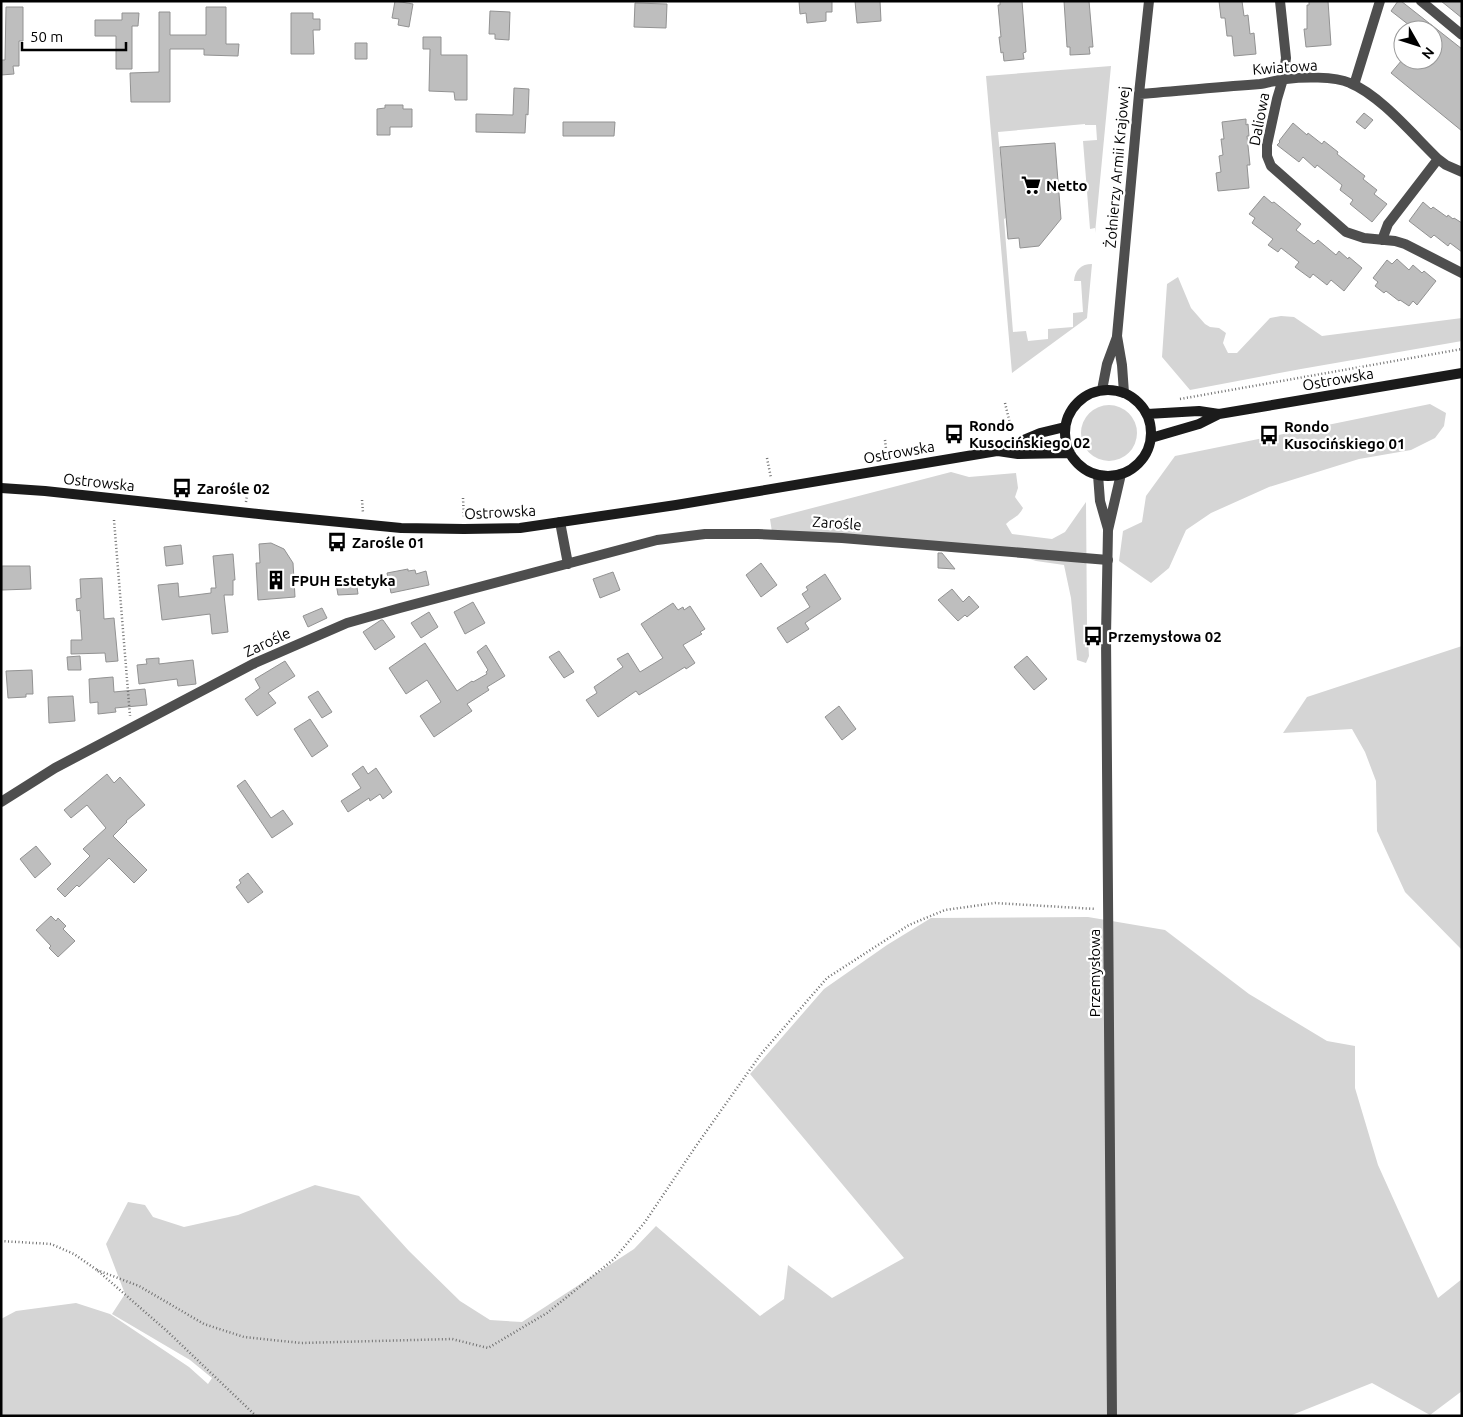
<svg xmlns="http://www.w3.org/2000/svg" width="1463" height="1417" font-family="Ubuntu,sans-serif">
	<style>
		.green { fill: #d5d5d5 }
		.building { fill: #bebebe; stroke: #929292 }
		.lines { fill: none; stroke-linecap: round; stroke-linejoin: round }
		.path { stroke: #707070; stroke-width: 2.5; stroke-dasharray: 1 2.5; stroke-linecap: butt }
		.minor { stroke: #4e4e4e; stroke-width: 10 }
		.tertiary { stroke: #4e4e4e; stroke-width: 10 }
		.secondary { stroke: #1b1b1b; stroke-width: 10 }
		.labels { text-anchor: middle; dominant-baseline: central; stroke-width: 4.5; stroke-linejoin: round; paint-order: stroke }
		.street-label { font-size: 15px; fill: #000; stroke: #fff }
		.poi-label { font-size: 15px; font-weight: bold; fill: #000; stroke: #fff; text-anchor: start }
	</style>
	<rect width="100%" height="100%" fill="#fff"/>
	<path class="green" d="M1111,66l-16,167v-5l-5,1 -7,-88 14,-1 -1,-15h-11v-1l-87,8 8,86 -2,1 9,113 13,-1 2,10 20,-2v-10l25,-2v-14l10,-1 -2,-31h-7c1,-11 7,-17 18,-17l-5,54 -75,55 -26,-297z
		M1178,277l13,31 14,16 5,3 9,1 7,5 -3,10 5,10h9l33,-35 11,-2 13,1 28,19 140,-18v23l-161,28 -111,21 -28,-33 5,-73z
		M1430,404l16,9 -2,13 -9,12 -24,12 -52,9 -90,28 -58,26 -25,17 -17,38 -18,15 -32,-22 4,-30 19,-9 4,-26 29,-40z
		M1081 433a28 28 0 1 1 56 0a28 28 0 1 1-56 0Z
		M951,472l18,5 47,-4 2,15 -3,9 8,11c-5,10 -10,9 -17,16l6,10 40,5 13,-7 21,-30 1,124 2,30 -3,7 -9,-3 -6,-62 -7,-33 -28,-4 -31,-10 -233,-19 -2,-13z
		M1462,646v304l-57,-58 -28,-61 -1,-50 -11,-29 -13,-23 -69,4 24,-36z
		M1088,917l77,13 84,64 78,47 28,5v42l23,77 60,133 24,-19v112l-32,24 -58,-32 -80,32 -5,1h-1286v-97l15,-8 60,-8 34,11 79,53 19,17 4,-6 -22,-18 -78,-46 13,-20 -19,-50 22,-42 17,3 8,12 31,10 54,-12 77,-30 44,11 50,55 51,50 30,19 32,2 112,-73 22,-23 104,90 24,-17 4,-34 44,33 72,-40 -154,-184 74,-85 63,-44 44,-27z"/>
	<path class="building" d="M395,1l18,3 -4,23 -11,-2 1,-6 -7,-1z
		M799,1h33v11h-6v9l-19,2 -1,-10 -6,1z
		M855,1h25l1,20 -24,2z
		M1000,1h22l4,51 -3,1 1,6 -20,2 -1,-9 -2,1 -2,-16h2l-3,-32h2z
		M1064,1h25l4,46h-4l1,7 -20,1v-8h-3z
		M1219,1h23l2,15 4,-1 2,19 4,-1 2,21 -22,2 -2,-20h-5l-2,-18h-4z
		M1309,1h19l3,44 -25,2 -2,-18h3v-24h2z
		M1398,1h3l61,48v82l-71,-58 11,-13h31v-30h-28l4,-5 -18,-14z
		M1441,1h21v17z
		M635,3l32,1 -1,24 -32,-1z
		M6,7h17v34h-4v25h-6l1,8 -13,1v-15h4z
		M206,7h20v37h13l-1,12 -34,-1v-6h-34v53h-39l-1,-29 29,-1v-60h11v23h36z
		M490,11l20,1 -1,28 -14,-1v-5h-6z
		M122,13h17l-1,13h-6v43h-16v-33h-21v-16h27z
		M291,13h22v6h7v11h-7l1,24h-23z
		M423,37h18v18h26v45h-12l-1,-8 -25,-1 1,-42h-7z
		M355,43h12v16h-12z
		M514,88l15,1 -1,26 -2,-1 -1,19 -49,-1v-18l37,1z
		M385,105h18v4h9v18h-22v8h-13v-26l8,-1z
		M1364,113l9,7 -8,9 -9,-7z
		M1246,119v6l2,-1 1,12h-2l3,29h-3l2,23 -31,3 -2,-18 5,-1 -2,-16 4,-1 -2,-16h3l-2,-17z
		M563,122h52l-1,14h-51z
		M1293,123l14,12 1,-2 14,11 2,-3 14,11 -1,2 28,22 -2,3 14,11 -3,4 13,10 -15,18 -22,-18 3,-4 -13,-10 2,-5 -25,-20 -2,3 -12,-11 -4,5 -22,-17 3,-3 -1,-1z
		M1055,143l6,76 -22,27 -19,2 -1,-10 -11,1 -8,-92z
		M1264,196l8,7 2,-1 27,22 -5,6 18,14 4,-4 18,15 3,-4 9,8 1,-2 13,11 -18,23 -13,-11 -4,5 -14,-11 -3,4 -15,-11 4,-5 -18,-14 -3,4 -10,-7 5,-6 -21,-16 3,-5 -6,-4z
		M1423,202l8,7 2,-2 14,10 1,-2 5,4 1,-1 8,5v29l-12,-9 -2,3 -14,-11 -3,3 -22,-17z
		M1397,259l12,11 4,-5 9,8 2,-2 12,10 -19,24 -4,-4 -4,5 -9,-6 -1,1 -13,-10 -2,2 -9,-7 3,-4 -5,-4 14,-18 5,4z
		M271,543l13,6 9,14 2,34 -37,3 -2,-37h4l-1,-19z
		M181,545l2,19 -17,2 -2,-19z
		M938,553h4l13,16 -17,-1z
		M233,554l2,26h-2v15h-9l4,37 -16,2 -2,-20 -48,6 -4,-35 20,-2 1,14 32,-4v-5h5l-3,-32z
		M761,563l16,22 -16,12 -15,-22z
		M2,566h28l1,23 -29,1z
		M408,569v2l7,-1 1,4 10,-3 3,14 -38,8 -4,-20z
		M613,572l7,18 -20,8 -7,-19z
		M825,574l16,25 -36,24 4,6 -22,14 -10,-15 33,-21 -8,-13 6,-4 -2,-3z
		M102,578l2,41 10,-1 4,43 -12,1 -1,-9 -34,1v-14h11l-2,-30 -3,1 -1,-12 5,-1 -1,-19z
		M356,580l2,14 -20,1 -2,-12z
		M952,589l11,13 6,-6 10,11 -12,10 -2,-2 -7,6 -20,-21z
		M473,602l12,21 -20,11 -11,-22z
		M673,603l5,7 5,-3 1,3 6,-4 15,23 -5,3 2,2 -19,11 12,18 -9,6 -1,-2 -46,28 -3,-4 -38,26 -12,-17 11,-7 -3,-6 29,-20 -6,-8 11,-6 12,19 23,-14 -22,-34z
		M322,608l5,10 -19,9 -5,-11z
		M429,612l9,15 -17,11 -10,-15z
		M381,620h2l12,17 -20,13 -12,-18z
		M425,643l32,48 15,-10 1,1 14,-8 -1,-2 2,-2 -11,-18 9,-7 19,31 -18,11 2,3 -22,14 5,7 -38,26 -14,-21 21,-14 -14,-22 -21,14 -17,-26z
		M559,651l15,21 -10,6 -15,-21z
		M80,656l1,14h-13l-1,-13z
		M1027,656l20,23 -13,11 -20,-23z
		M159,658v6l34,-4 3,24 -18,2 -1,-7 -38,5 -2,-19 10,-1 -1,-5z
		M285,661l10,15 -27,17 8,10 -19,13 -12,-17 15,-11 -5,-9z
		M32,670l1,24h-7v3l-18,1 -2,-27z
		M113,677l1,15 31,-3 2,16 -32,3 1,4 -18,2v-12l-8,1 -1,-24z
		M318,691l14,21 -10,6 -14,-21z
		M73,696l2,25 -26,2 -1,-26z
		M839,706l17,23 -14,11 -17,-23z
		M310,719l18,27 -16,11 -18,-28z
		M363,766l5,8 8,-6 16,24 -9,7 -3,-5 -10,7 -1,-3 -21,14 -7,-11 20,-13 -9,-14z
		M107,774l7,9 6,-6 25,28 -19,16 1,1 -14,14 34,34 -13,13 -25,-25 -30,29 -2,-2 -12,12 -8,-8 33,-33 -7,-7 23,-21 -19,-23 -16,13 -7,-8z
		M245,780l26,38 12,-8 10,14 -21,14 -35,-52z
		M36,846l15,18 -16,14 -15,-19z
		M248,873l15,19 -15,11 -12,-16 5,-4 -2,-3z
		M51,916l5,5 2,-3 8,8 -3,3 12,12 -17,16 -9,-9 2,-2 -15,-16z"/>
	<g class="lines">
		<path class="path" d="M1119,112l7,-7
			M1180,399l282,-50
			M1005,403l7,29
			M885,440l2,18
			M767,458l4,20
			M463,498l1,20
			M362,500l1,13
			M246,502l2,-16
			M114,520l16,196
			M1,1241l50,3 23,10 23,16 71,62 88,84
			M97,1270l42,16 65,38 40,13 57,6 151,-4 36,9 59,-35 67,-54 31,-37 51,-76 65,-92 66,-76 82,-53 36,-15 50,-7 101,6"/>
		<path class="minor" d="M1280,1l6,57 -3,21 -6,20 -10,46v11l4,10 75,66 18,6 31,3 10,3 57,29
			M1421,1l41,34
			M1354,85l26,-84
			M1139,94c40,-3 80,-7 121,-10 8,-1 17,-4 26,-5 16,-2 48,-3 64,4 30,12 64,53 88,76l8,6 16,7
			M1382,240l6,-16 50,-65
			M1102,390l5,-26 10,-27
			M1124,393l-2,-28 -5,-29 22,-242 10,-93
			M560,522l8,42
			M1,802l54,-34 200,-105 92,-40 53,-15 257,-68 48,-6h53l84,4 266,22"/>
		<path class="tertiary" d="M1098,475l2,26 8,28
			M1112,1416l-6,-780 2,-106 13,-56"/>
		<path class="secondary" d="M1065 433a43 43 0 1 1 86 0a43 43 0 1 1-86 0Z
			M1147,414l52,-3 20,3 243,-41
			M1151,438l48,-14 20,-10
			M998,451l20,3 52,-1
			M1,488l44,3 223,24 133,13 63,1 56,-1 156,-23 321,-54 43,-18 25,-6"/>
	</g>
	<defs>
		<symbol id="supermarket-bare" viewBox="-9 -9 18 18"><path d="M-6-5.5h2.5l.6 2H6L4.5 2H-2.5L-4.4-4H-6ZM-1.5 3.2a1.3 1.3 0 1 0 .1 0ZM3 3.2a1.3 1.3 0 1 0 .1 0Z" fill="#000" stroke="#fff" stroke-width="2.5" paint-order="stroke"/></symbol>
		<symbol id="bus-bare" viewBox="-9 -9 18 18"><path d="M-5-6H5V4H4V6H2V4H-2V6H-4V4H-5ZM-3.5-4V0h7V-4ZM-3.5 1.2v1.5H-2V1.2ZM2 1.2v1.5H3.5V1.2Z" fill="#000" stroke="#fff" stroke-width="2.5" paint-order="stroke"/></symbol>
		<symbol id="building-bare" viewBox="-9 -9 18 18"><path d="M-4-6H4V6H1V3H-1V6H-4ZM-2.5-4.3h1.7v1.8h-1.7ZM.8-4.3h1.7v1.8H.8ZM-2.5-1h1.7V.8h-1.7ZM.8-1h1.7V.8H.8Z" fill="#000" stroke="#fff" stroke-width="2.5" paint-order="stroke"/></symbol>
	</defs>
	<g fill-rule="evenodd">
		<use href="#supermarket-bare" x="1017" y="171" width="28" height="28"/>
		<use href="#bus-bare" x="940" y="420" width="28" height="28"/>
		<use href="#bus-bare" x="1255" y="421" width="28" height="28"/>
		<use href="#bus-bare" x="168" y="474" width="28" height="28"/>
		<use href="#bus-bare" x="323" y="528" width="28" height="28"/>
		<use href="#building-bare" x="262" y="566" width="28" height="28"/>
		<use href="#bus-bare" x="1079" y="622" width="28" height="28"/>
	</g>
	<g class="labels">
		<g class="street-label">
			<text transform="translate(1285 67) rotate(-4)">Kwiatowa</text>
			<text transform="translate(1259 119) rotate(-79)">Daliowa</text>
			<text transform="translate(1117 167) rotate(-85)">Żołnierzy Armii Krajowej</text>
			<text transform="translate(1338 379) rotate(-10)">Ostrowska</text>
			<text transform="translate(899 452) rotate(-10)">Ostrowska</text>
			<text transform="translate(99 482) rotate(6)">Ostrowska</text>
			<text transform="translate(500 512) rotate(-3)">Ostrowska</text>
			<text transform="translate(837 523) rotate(4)">Zarośle</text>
			<text transform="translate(267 642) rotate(-25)">Zarośle</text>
			<text transform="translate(1094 973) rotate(-90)">Przemysłowa</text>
		</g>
		<g class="poi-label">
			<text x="1046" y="185">Netto</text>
			<text x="969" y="425">Rondo<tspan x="969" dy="17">Kusocińskiego 02</tspan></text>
			<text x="1284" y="426">Rondo<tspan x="1284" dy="17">Kusocińskiego 01</tspan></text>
			<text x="197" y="488">Zarośle 02</text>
			<text x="352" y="542">Zarośle 01</text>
			<text x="291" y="580">FPUH Estetyka</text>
			<text x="1108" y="636">Przemysłowa 02</text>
		</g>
	</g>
	<rect width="1463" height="1417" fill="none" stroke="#000000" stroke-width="5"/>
	<g transform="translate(1418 45) rotate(129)"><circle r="24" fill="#ffffff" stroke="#999999"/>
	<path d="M0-4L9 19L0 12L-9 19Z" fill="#000000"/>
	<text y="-8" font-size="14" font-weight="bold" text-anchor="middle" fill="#000000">N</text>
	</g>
	<path d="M22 42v8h104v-8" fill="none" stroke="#000000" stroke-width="2.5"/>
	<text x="30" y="42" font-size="15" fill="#000000" stroke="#ffffff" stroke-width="4" paint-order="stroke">50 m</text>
</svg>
